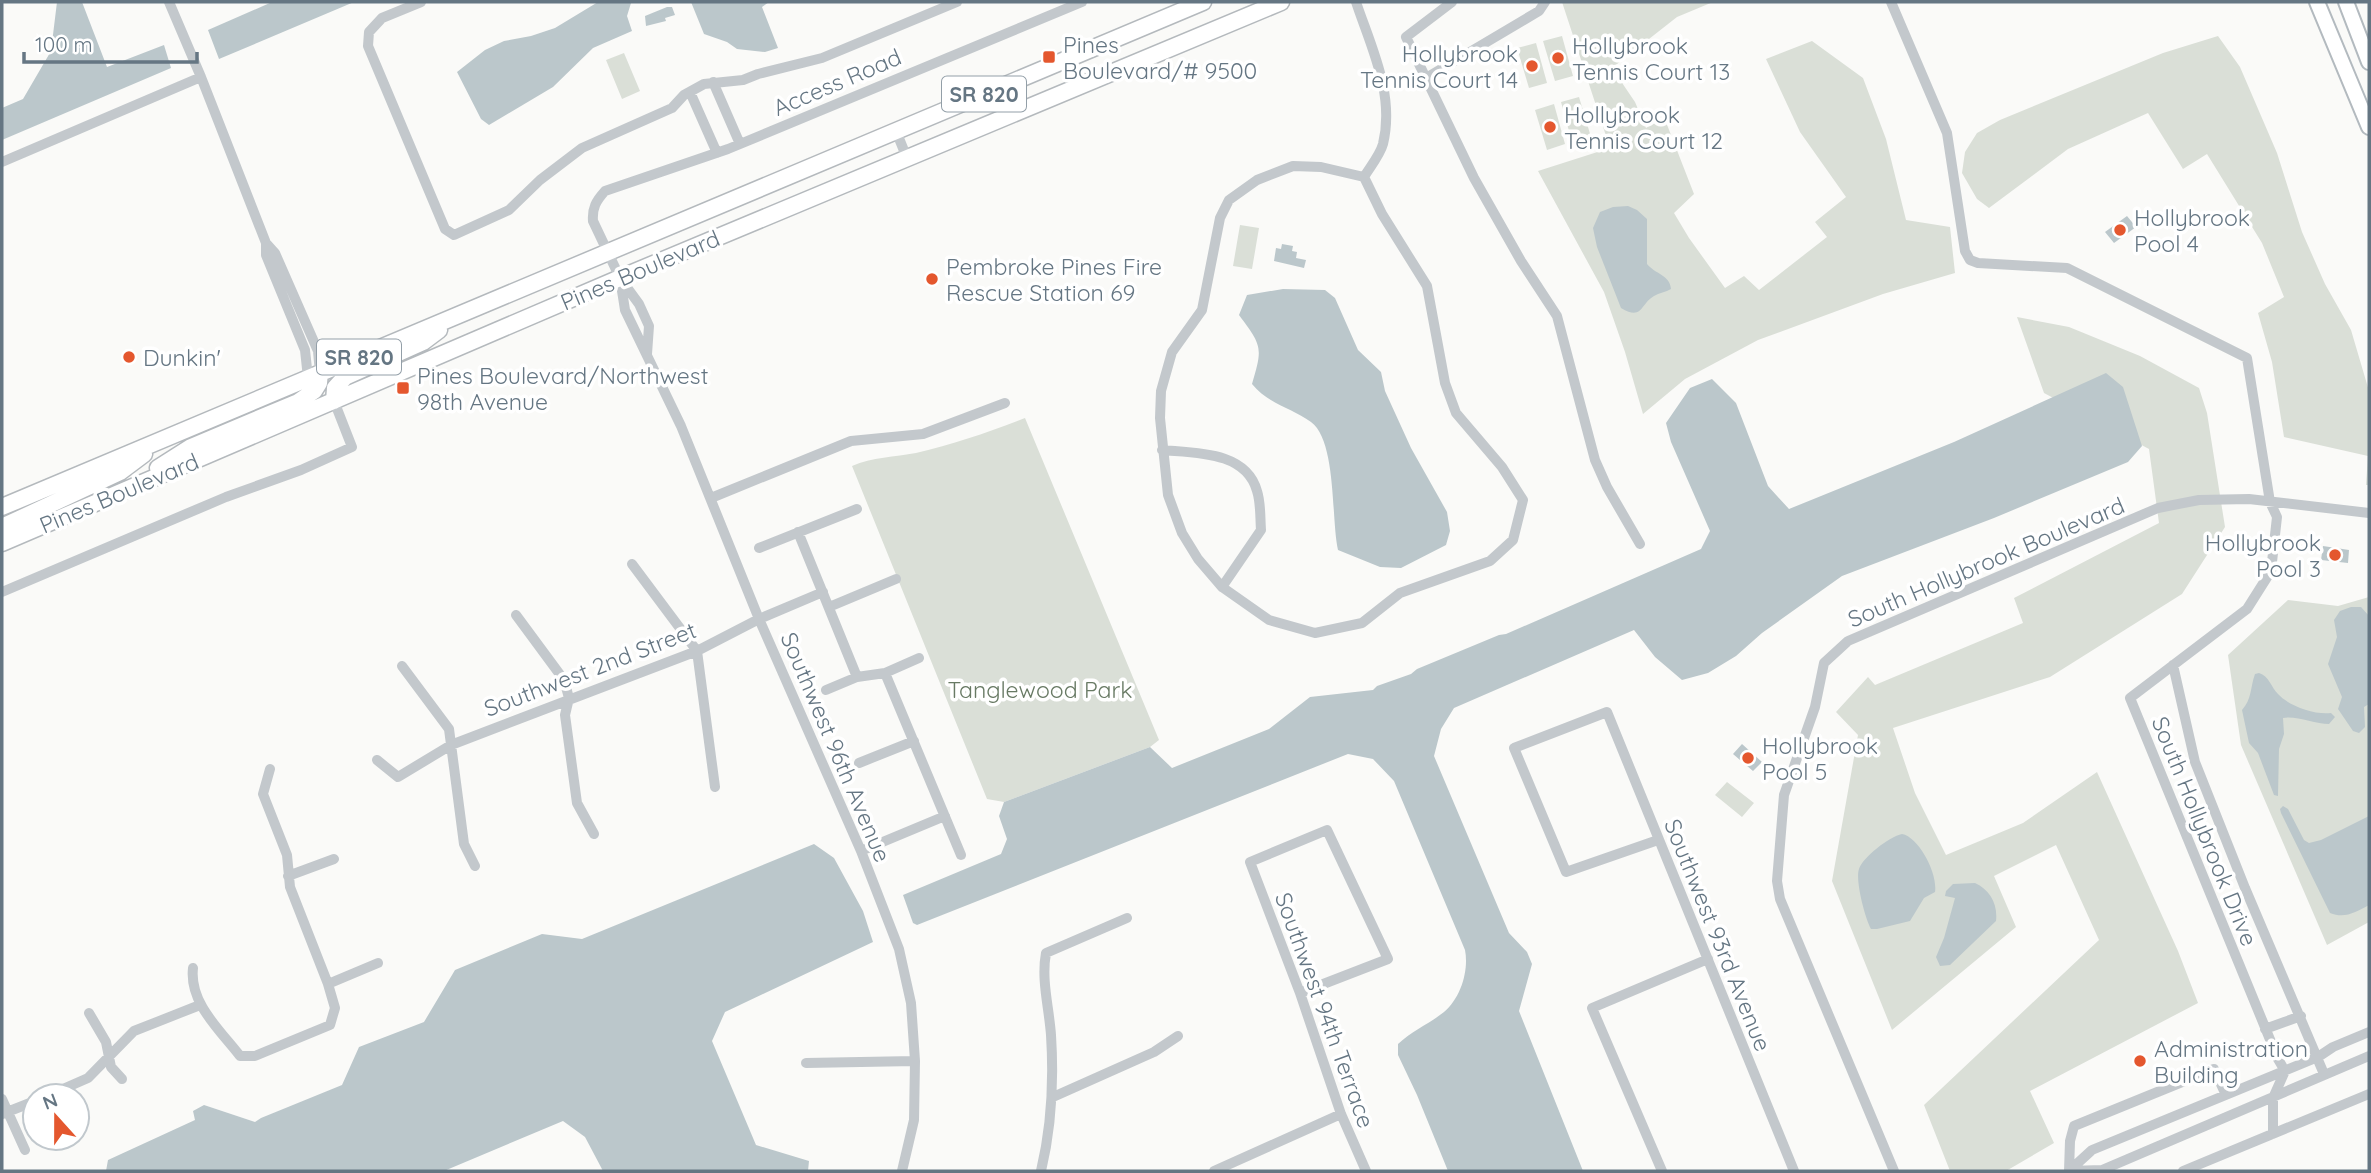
<svg xmlns="http://www.w3.org/2000/svg" width="2371" height="1173" font-family="Quicksand,sans-serif">
	<style>
		.green { fill: #dadfd7 }
		.water { fill: #bbc7cb }
		.lines { fill: none; stroke-linecap: round; stroke-linejoin: round }
		.secondary-casing { stroke: #b3babf; stroke-width: 18 }
		.trunk-casing { stroke: #b4b9bd; stroke-width: 19 }
		.minor { stroke: #c3c8cc; stroke-width: 10 }
		.secondary { stroke: #fff; stroke-width: 14 }
		.trunk { stroke: #fff; stroke-width: 16 }
		.poi-dot { fill: #e4572e; stroke: #fff; stroke-width: 2.5 }
		.labels { text-anchor: middle; dominant-baseline: central; stroke-width: 7; stroke-linejoin: round; paint-order: stroke }
		.shield { fill: #fff; stroke: #939fa8; stroke-width: 2 }
		.shield-label { font-size: 21px; font-weight: bold; fill: #657683 }
		.poi-label { font-size: 23px; fill: #657683; stroke: #fff; text-anchor: start }
		.street-label { font-size: 23px; fill: #657683; stroke: #fff }
		.park-label { font-size: 23px; fill: #687a64; stroke: #fff }
	</style>
	<rect width="100%" height="100%" fill="#fafaf8"/>
	<path class="green" d="M1562,2h151l-36,15 -65,51 23,34 11,26 18,-11 30,77 -20,19 15,25 36,50 19,-12 15,14 68,-53 -12,-15 31,-25 -46,-65 -34,-73 46,-18 51,37 23,61 20,81 44,7 5,46 -72,21 -125,46 -73,39 -42,35 -18,-62 -21,-60 -66,-121 72,-23z
		M1562,36l11,40 -18,5 -12,-40z
		M2218,36l22,31 37,86 25,79 23,52 26,46 18,61v94h-3l2,-29 -84,-19 -12,-75 -14,-49 26,-16 -22,-54 -55,-89 -24,15 -35,-56 -80,36 -79,59 -12,-9 -15,-26 3,-21 12,-19 23,-13 163,-67z
		M1536,43l11,40 -18,5 -12,-40z
		M624,53l16,38 -18,8 -16,-39z
		M1579,97l12,40 -19,5 -11,-40z
		M1554,104l11,40 -18,6 -12,-40z
		M1240,225l19,3 -7,41 -19,-3z
		M2017,317l52,10 71,29 59,32 8,25 18,114 -43,67 -132,83 -157,51 22,65 31,62 77,-32 74,-51 81,179 20,52 -168,88 24,52 -48,28h-56l-26,-66 175,-165 -43,-95 -62,31 22,51 -124,103 -60,-149 26,-146 -22,-23 32,-35 7,8 148,-62 -9,-25 145,-75 -10,-74 -105,-56z
		M1025,418l134,322 -9,7 -146,55 -17,-3 -135,-333c20,-9 43,-9 64,-13 38,-9 73,-21 109,-35z
		M2369,597v325l-42,23 -86,-200 -13,-90 60,-55 50,6z
		M1727,782l27,21 -12,14 -27,-22z"/>
	<path class="water" d="M57,2h25l25,65 57,-22 7,23 -169,72v-32l21,-9 28,-48z
		M272,2h82l-135,57 -11,-29z
		M598,2h36l-3,1 -4,13 5,15 -39,17 -40,39 -64,38 -8,-6 -24,-47 28,-22 19,-9 27,-5 24,-8z
		M691,2h78l-7,5 16,41 -13,4 -28,-3 -10,-7 -23,-8z
		M667,7h5l3,8 -10,3 1,3 -20,5 -1,-10z
		M1628,206l9,4 10,9v45c8,10 23,11 24,25 -5,3 -12,4 -17,7 -14,8 -11,25 -33,12l-24,-61 -4,-19 7,-16 13,-5z
		M2127,216l9,11 -22,16 -9,-11z
		M1282,244l11,2 -1,5 5,1 -1,6 10,2 -2,8 -30,-7 2,-13 5,1z
		M1283,289l42,1 10,8 23,52 23,22 4,19 26,57 36,64 3,19 -4,14 -45,23 -21,-1 -42,-17c-7,-30 -1,-109 -27,-128 -19,-14 -43,-18 -59,-38 11,-37 10,-38 -13,-69l8,-20z
		M2106,373l17,14 19,59 -14,16 -134,56 -152,58 -80,57 -26,23 -28,17 -26,7 -27,-23 -21,-27 -180,78 -13,21 -7,27 75,177 18,19 5,12 -13,47 64,160h-135l-31,-76 -19,-40v-11c15,-14 31,-20 46,-32 17,-14 25,-42 21,-62l-71,-169 -21,-22 -25,-5 -431,171 -4,-2 -10,-28 98,-41 6,-15 -8,-23 5,-14 146,-55 22,21 97,-39 41,-32 63,-7 4,-4 34,-12 6,-5 82,-34 7,-1 195,-85 9,-18 -39,-89 -5,-19 24,-35 22,-9 24,24 32,83 21,23 165,-67z
		M2323,546l26,4 -1,13 -27,-3z
		M2351,607h10l8,9v88l-5,3 1,20 -6,6 -6,-2 -15,-22 4,-12 -14,-33 9,-27 -3,-17 6,-9z
		M2259,673c10,3 12,14 19,21 11,12 36,21 53,19l4,4 -6,7c-14,0 -34,-9 -46,-6l1,16 -5,15 -1,47 -4,-1 -16,-42 -9,-10 -7,-33c10,-11 8,-22 13,-36z
		M1742,744l20,18 -9,9 -20,-17z
		M2283,806l5,3 16,31 5,3 12,-3 48,-24v89c-13,7 -24,14 -39,8l-49,-100 -1,-4z
		M1902,834c17,3 36,40 33,58l-11,6 -14,23 -33,8h-6c-6,-11 -16,-49 -12,-60 4,-12 30,-32 43,-35z
		M814,844l20,14 29,53 10,31 -148,70 -13,29 44,104 53,16 -1,10h-205l-18,-34 -22,-16 -119,50h-338l2,-11 87,-40 -2,-9 11,-6 51,17 6,-4 81,-33 17,-38 65,-25 31,-52 87,-36 40,5z
		M1975,883c15,7 23,21 21,38l-46,44 -10,1 -4,-9 8,-19 11,-40 -10,-2 1,-5 7,-7z"/>
	<g class="lines">
		<defs>
			<path id="secondary" d="M2317,2l52,125
				M2346,2l23,60"/>
			<path id="trunk" d="M334,401l1,-13 10,-11 78,-35 16,-12
				M158,468l33,-21 107,-45 16,-11 5,-8 1,-10
				M2,507l1201,-505
				M2,527l118,-55 24,-18
				M2,543l618,-265 661,-276"/>
		</defs>
		<use href="#secondary" class="secondary-casing"/>
		<use href="#trunk" class="trunk-casing"/>
		<path class="minor" d="M169,2l32,75 65,166 9,10 43,98 2,22
			M421,2l-39,16 -13,14 -1,14 77,183 9,6 55,-25 31,-30 42,-32 90,-40 12,-13 20,-11 39,-4 15,-6 64,-16 135,-56
			M1356,2c15,45 39,92 27,142 -3,11 -13,23 -19,33l18,37 45,72 18,97 11,30 46,54 21,33 -10,40 -23,21 -90,32 -38,30 -47,10 -46,-13 -47,-33 -24,-28 -16,-26 -14,-38 -8,-77 1,-27 11,-39 30,-42 18,-92 9,-18 28,-20 36,-14 28,1 43,10
			M1452,2l-46,35 68,141 47,83 36,55 38,144 12,27 33,57
			M1891,2l56,131 18,118 5,9 8,3 89,5 180,90 23,144 7,15 -6,54 -24,38 -117,89 148,361 7,12 -12,27v36
			M1426,78l113,-67 6,-9
			M713,82l27,62
			M690,92l27,61
			M896,131l11,27
			M2,162l199,-85
			M266,243v12l39,95 3,28
			M620,278l5,32 56,116 78,193 102,232 38,98 12,54 4,58 -1,59 -12,51
			M647,354l2,-28 -10,-22 -19,-26 -27,-57c-1,-13 3,-20 12,-30l123,-42 354,-147
			M1162,450c33,3 84,1 95,41 4,12 3,26 4,39l-39,57
			M711,498l140,-57 72,-7 82,-31
			M798,532l59,145
			M759,548l98,-39
			M632,564l65,87 18,136
			M2,592l224,-95 75,-27 51,-23 -18,-46
			M829,607l67,-28
			M516,615l48,65 5,18 -4,17 12,88 17,31
			M2173,665l22,97 50,126 79,186
			M402,666l47,63 15,115 11,22
			M885,673l76,182
			M826,690l31,-13 28,-4 34,-15
			M377,760l21,17 53,-32 246,-94 62,-32 64,-27
			M859,763l55,-22
			M1658,840l-92,32 -52,-124 93,-36 187,459
			M861,851l84,-35
			M288,876l46,-17
			M193,968c-4,35 27,62 47,88h15l75,-31 5,-17 -7,-24 -38,-97 -3,-32 -24,-61 7,-25
			M328,984l50,-21
			M1300,993l88,-34 -61,-129 -77,32 50,131 41,121 25,57
			M89,1013l17,29 5,25 11,12
			M2265,1029l36,-13
			M806,1063l109,-2
			M47,1096l41,-18 46,-47 66,-26
			M1053,1097l101,-45 24,-16
			M2,1099l23,51
			M2,1114l33,-13
			M1041,1171c11,-46 13,-89 10,-136 -2,-28 -10,-55 -5,-82l81,-35
			M1214,1171l127,-57
			M1662,1171l-70,-163 116,-49
			M1894,1171l-114,-272 -3,-18 7,-86 31,-88 9,-44 24,-22 310,-133 41,-8 50,-1 120,14
			M2069,1171l23,-21 226,-93 15,-10 36,-15
			M2069,1171l33,-1 267,-114
			M2069,1171l1,-30 4,-15 140,-57 11,24
			M2183,1171l186,-77"/>
		<use href="#secondary" class="secondary"/>
		<use href="#trunk" class="trunk"/>
	</g>
	<g class="poi-dot">
		<rect x="1042" y="50" width="14" height="14" rx="3.5"/>
		<circle cx="1558" cy="58" r="7"/>
		<circle cx="1532" cy="66" r="7"/>
		<circle cx="1550" cy="127" r="7"/>
		<circle cx="2120" cy="230" r="7"/>
		<circle cx="932" cy="279" r="7"/>
		<circle cx="129" cy="357" r="7"/>
		<rect x="396" y="381" width="14" height="14" rx="3.5"/>
		<circle cx="2335" cy="555" r="7"/>
		<circle cx="1748" cy="758" r="7"/>
		<circle cx="2140" cy="1061" r="7"/>
	</g>
	<g class="labels">
		<g class="shield">
			<rect x="942" y="76.5" width="84" height="35" rx="5"/>
			<rect x="317" y="339.5" width="84" height="35" rx="5"/>
		</g>
		<g class="shield-label">
			<text x="984" y="94">SR 820</text>
			<text x="359" y="357">SR 820</text>
		</g>
		<g class="poi-label">
			<text x="1063" y="44">Pines<tspan x="1063" dy="26">Boulevard/# 9500</tspan></text>
			<text x="1572" y="45">Hollybrook<tspan x="1572" dy="26">Tennis Court 13</tspan></text>
			<text x="1518" y="53" text-anchor="end">Hollybrook<tspan x="1518" dy="26">Tennis Court 14</tspan></text>
			<text x="1564" y="114">Hollybrook<tspan x="1564" dy="26">Tennis Court 12</tspan></text>
			<text x="2134" y="217">Hollybrook<tspan x="2134" dy="26">Pool 4</tspan></text>
			<text x="946" y="266">Pembroke Pines Fire<tspan x="946" dy="26">Rescue Station 69</tspan></text>
			<text x="143" y="357">Dunkin'</text>
			<text x="417" y="375">Pines Boulevard/Northwest<tspan x="417" dy="26">98th Avenue</tspan></text>
			<text x="2321" y="542" text-anchor="end">Hollybrook<tspan x="2321" dy="26">Pool 3</tspan></text>
			<text x="1762" y="745">Hollybrook<tspan x="1762" dy="26">Pool 5</tspan></text>
			<text x="2154" y="1048">Administration<tspan x="2154" dy="26">Building</tspan></text>
		</g>
		<g class="street-label">
			<text transform="translate(837 82) rotate(-23)">Access Road</text>
			<text transform="translate(640 270) rotate(-23)">Pines Boulevard</text>
			<text transform="translate(119 493) rotate(-23)">Pines Boulevard</text>
			<text transform="translate(1986 562) rotate(-23)">South Hollybrook Boulevard</text>
			<text transform="translate(590 669) rotate(-21)">Southwest 2nd Street</text>
			<text transform="translate(836 747) rotate(67)">Southwest 96th Avenue</text>
			<text transform="translate(2205 831) rotate(68)">South Hollybrook Drive</text>
			<text transform="translate(1718 935) rotate(68)">Southwest 93rd Avenue</text>
			<text transform="translate(1325 1010) rotate(70)">Southwest 94th Terrace</text>
		</g>
		<g class="park-label">
			<text x="1040" y="689">Tanglewood Park</text>
		</g>
	</g>
	<rect width="2371" height="1173" fill="none" stroke="#657683" stroke-width="7"/>
	<g transform="translate(56 1117) rotate(339)"><circle r="33" fill="#ffffff" stroke="#c1c8cd" stroke-width="2"/>
	<path d="M0-5L12 26L0 18L-12 26Z" fill="#e4572e"/>
	<text y="-10" font-size="19" font-weight="bold" text-anchor="middle" fill="#657683">N</text>
	</g>
	<path d="M24 52v10h173v-10" fill="none" stroke="#657683" stroke-width="3.5"/>
	<text x="35" y="52" font-size="21" fill="#657683" stroke="#ffffff" stroke-width="5" paint-order="stroke">100 m</text>
</svg>
